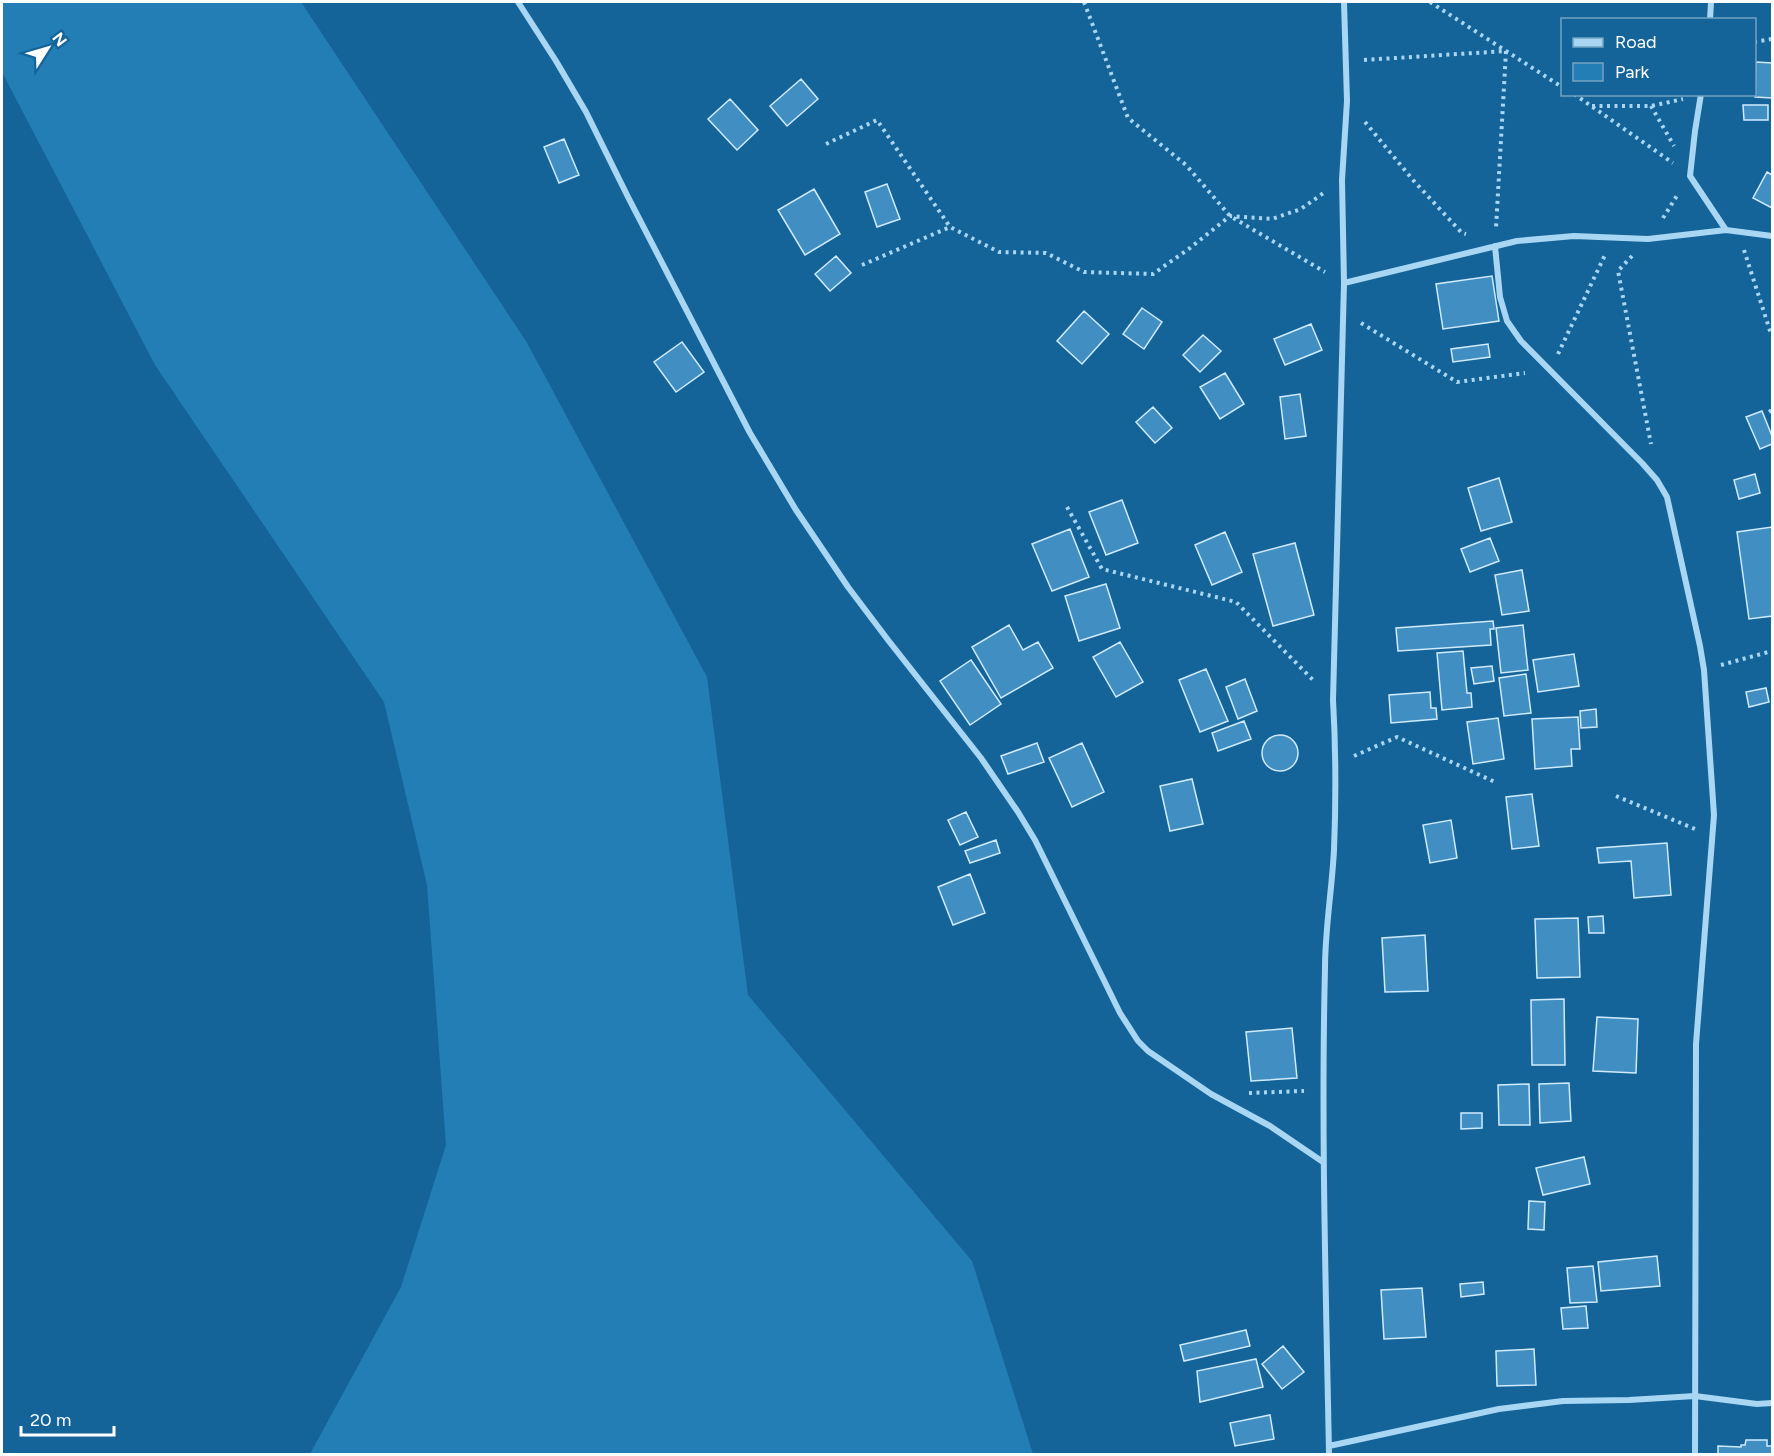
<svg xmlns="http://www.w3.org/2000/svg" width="1774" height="1456" font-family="Figtree,sans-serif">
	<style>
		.green { fill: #237eb6 }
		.building { fill: #418fc2; stroke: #cfebfd; stroke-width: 1.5 }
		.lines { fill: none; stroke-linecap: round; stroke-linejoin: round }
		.path { stroke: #a8d6f3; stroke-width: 4; stroke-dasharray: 3 4.5; stroke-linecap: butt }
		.minor { stroke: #a8d6f3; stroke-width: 6 }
	</style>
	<rect width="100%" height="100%" fill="#146499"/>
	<path class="green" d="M2,2h299l225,339 181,336 41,318 224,266 61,193h-723l91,-167 45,-142 -19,-260 -43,-183 -229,-337 -153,-293z"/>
	<path class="building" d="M1756,62l16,1v35l-17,-1z
		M801,79l17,20 -31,27 -17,-20z
		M730,99l28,31 -21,20 -29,-31z
		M1743,105h25v15h-24z
		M564,139l15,36 -20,8 -15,-36z
		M1767,172l5,3v33l-19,-10z
		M887,184l13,35 -23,8 -12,-35z
		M814,189l26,45 -35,21 -27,-45z
		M836,256l15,17 -21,18 -15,-17z
		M1492,276l7,45 -56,8 -7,-45z
		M1142,308l20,14 -18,27 -21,-15z
		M1084,311l25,23 -27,30 -25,-23z
		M1311,324l11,26 -37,15 -11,-26z
		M1203,335l18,16 -21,21 -17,-17z
		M682,342l22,30 -28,20 -22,-30z
		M1488,344l2,13 -37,5 -2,-13z
		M1225,373l19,31 -24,15 -20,-32z
		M1300,394l6,42 -21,3 -5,-42z
		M1153,407l19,21 -17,15 -19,-21z
		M1762,411l10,25v8l-12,5 -14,-32z
		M1755,474l5,19 -21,6 -5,-19z
		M1499,478l13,44 -31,9 -13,-43z
		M1122,500l16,43 -32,12 -17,-43z
		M1772,527v89l-23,3 -12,-87z
		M1070,529l19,48 -37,14 -20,-47z
		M1225,532l17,40 -30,13 -17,-40z
		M1490,538l9,23 -29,11 -9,-23z
		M1295,543l19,72 -41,11 -20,-72z
		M1522,570l7,41 -27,4 -7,-40z
		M1106,584l14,44 -41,13 -14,-45z
		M1493,621l1,8h-4l1,16 -93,6 -2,-23z
		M1009,625l14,25 15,-8 15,26 -52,30 -29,-51z
		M1523,625l5,45 -27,3 -5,-45z
		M1120,642l23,40 -27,15 -23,-40z
		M1463,651l4,42h4l1,14 -30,3 -5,-57z
		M1574,654l5,32 -41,6 -5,-32z
		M971,660l30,44 -31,21 -30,-44z
		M1492,666l2,15 -20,3 -3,-16z
		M1206,669l22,52 -28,11 -21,-52z
		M1526,674l5,39 -27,3 -5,-38z
		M1245,679l12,32 -19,8 -12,-32z
		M1766,688l3,14 -20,5 -3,-15z
		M1430,692l1,16h5l1,11 -46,4 -2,-28z
		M1596,709l1,18 -16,1 -1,-17z
		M1578,717l2,32h-9l1,17 -37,3 -3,-50z
		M1498,718l6,41 -31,5 -6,-42z
		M1244,721l7,18 -33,12 -6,-18z
		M1262 753a18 18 0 1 1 36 0a18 18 0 1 1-36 0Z
		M1037,743l7,19 -36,12 -7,-18z
		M1082,743l22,49 -32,15 -23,-49z
		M1192,779l11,45 -33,7 -10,-45z
		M1532,794l7,52 -27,3 -6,-52z
		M966,812l12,25 -18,8 -12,-25z
		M1451,820l6,38 -27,5 -7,-38z
		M996,840l4,13 -30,10 -5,-12z
		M1667,843l4,52 -37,3 -3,-37 -32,2 -2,-15z
		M970,874l15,39 -32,12 -15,-38z
		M1603,916l1,17h-15l-1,-16z
		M1578,918l2,59 -43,1 -2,-59z
		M1425,935l3,56 -43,1 -3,-54z
		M1564,999l1,66h-33l-1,-65z
		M1597,1017l41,2 -2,54 -43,-2z
		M1292,1028l5,50 -46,3 -5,-49z
		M1569,1083l2,38 -31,2 -1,-39z
		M1529,1084l1,41h-31l-1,-40z
		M1461,1113h21v15l-21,1z
		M1584,1157l6,27 -47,11 -7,-27z
		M1529,1201l16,1 -1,28 -16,-1z
		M1657,1256l3,30 -59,5 -3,-29z
		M1593,1266l4,36 -27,1 -3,-35z
		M1483,1282l1,12 -23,3 -1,-13z
		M1422,1288l4,49 -42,2 -3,-49z
		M1586,1306l2,22 -25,1 -2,-21z
		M1246,1330l4,16 -66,15 -4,-16z
		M1283,1346l21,26 -22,17 -20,-25z
		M1534,1349l2,36 -39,1 -1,-35z
		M1256,1359l7,28 -63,15 -3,-31z
		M1270,1415l4,24 -39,7 -5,-23z
		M1746,1440h21v6h5v8h-54v-8l23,1v-2h4z"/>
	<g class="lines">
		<path class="path" d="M1084,2l44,116 58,47 44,51 95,56
			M1430,2l132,85
			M1754,42l18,-3
			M1364,60l142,-9 -10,177
			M1574,94l99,69
			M1592,106h59l32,-7
			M1651,106l23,40
			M1365,122l48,58 49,53 4,1
			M826,144l51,-24 73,107 49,25 47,1 38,19 69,2 37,-26 40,-32 42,3 29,-10 24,-17
			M1663,218l15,-24
			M1744,250l27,84 1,1
			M1632,256l-14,15 33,173
			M862,265l88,-38
			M1361,323l96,59 68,-9
			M1558,354l47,-99
			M1769,412l3,-2
			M1067,507l35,62 134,33 78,79
			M1721,665l51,-14
			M1354,756l43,-19 98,45
			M1616,796l79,33
			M1249,1093l55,-2"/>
		<path class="minor" d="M518,2l38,59 30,51 42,85 122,236 46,77 52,77 40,53 93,118 37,54 17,28 85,173 18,28 10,10 63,43 59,32 53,36
			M1710,20l1,-18
			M1701,94l-6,37 -5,45 36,54
			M1495,246l5,51 7,24 14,20 121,122 15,17 10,17 33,149 4,24 10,145 -18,229 -1,410
			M1344,283l173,-42 57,-5 74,3 78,-9 46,6
			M1329,1446l170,-37 64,-8 66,-1 66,-4 62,8 15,-1
			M1329,1454c-3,-162 -8,-324 -4,-486 0,-39 7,-79 9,-118 2,-50 2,-99 -1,-150l11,-417 -2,-103 5,-79 -3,-99"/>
	</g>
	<rect width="1774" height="1456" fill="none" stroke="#ffffff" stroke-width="6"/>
	<rect x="1561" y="18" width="195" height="78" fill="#146499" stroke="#72a2c2" stroke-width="1.5"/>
	<rect x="1573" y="38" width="30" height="9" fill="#a8d6f3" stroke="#72a2c2" stroke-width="1.5"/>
	<text x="1615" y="48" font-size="18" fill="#ffffff">Road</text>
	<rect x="1573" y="63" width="30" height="18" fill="#237eb6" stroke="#72a2c2" stroke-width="1.5"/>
	<text x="1615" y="78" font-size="18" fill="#ffffff">Park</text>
	<g transform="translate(48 48) rotate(53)" stroke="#146499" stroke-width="4.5" paint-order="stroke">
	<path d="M0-4.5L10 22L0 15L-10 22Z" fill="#ffffff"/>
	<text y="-9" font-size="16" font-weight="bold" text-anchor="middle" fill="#ffffff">N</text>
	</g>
	<path d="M21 1426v9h93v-9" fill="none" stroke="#ffffff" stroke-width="3"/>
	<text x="30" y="1426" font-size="18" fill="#ffffff" stroke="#146499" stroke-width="4.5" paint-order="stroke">20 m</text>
</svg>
